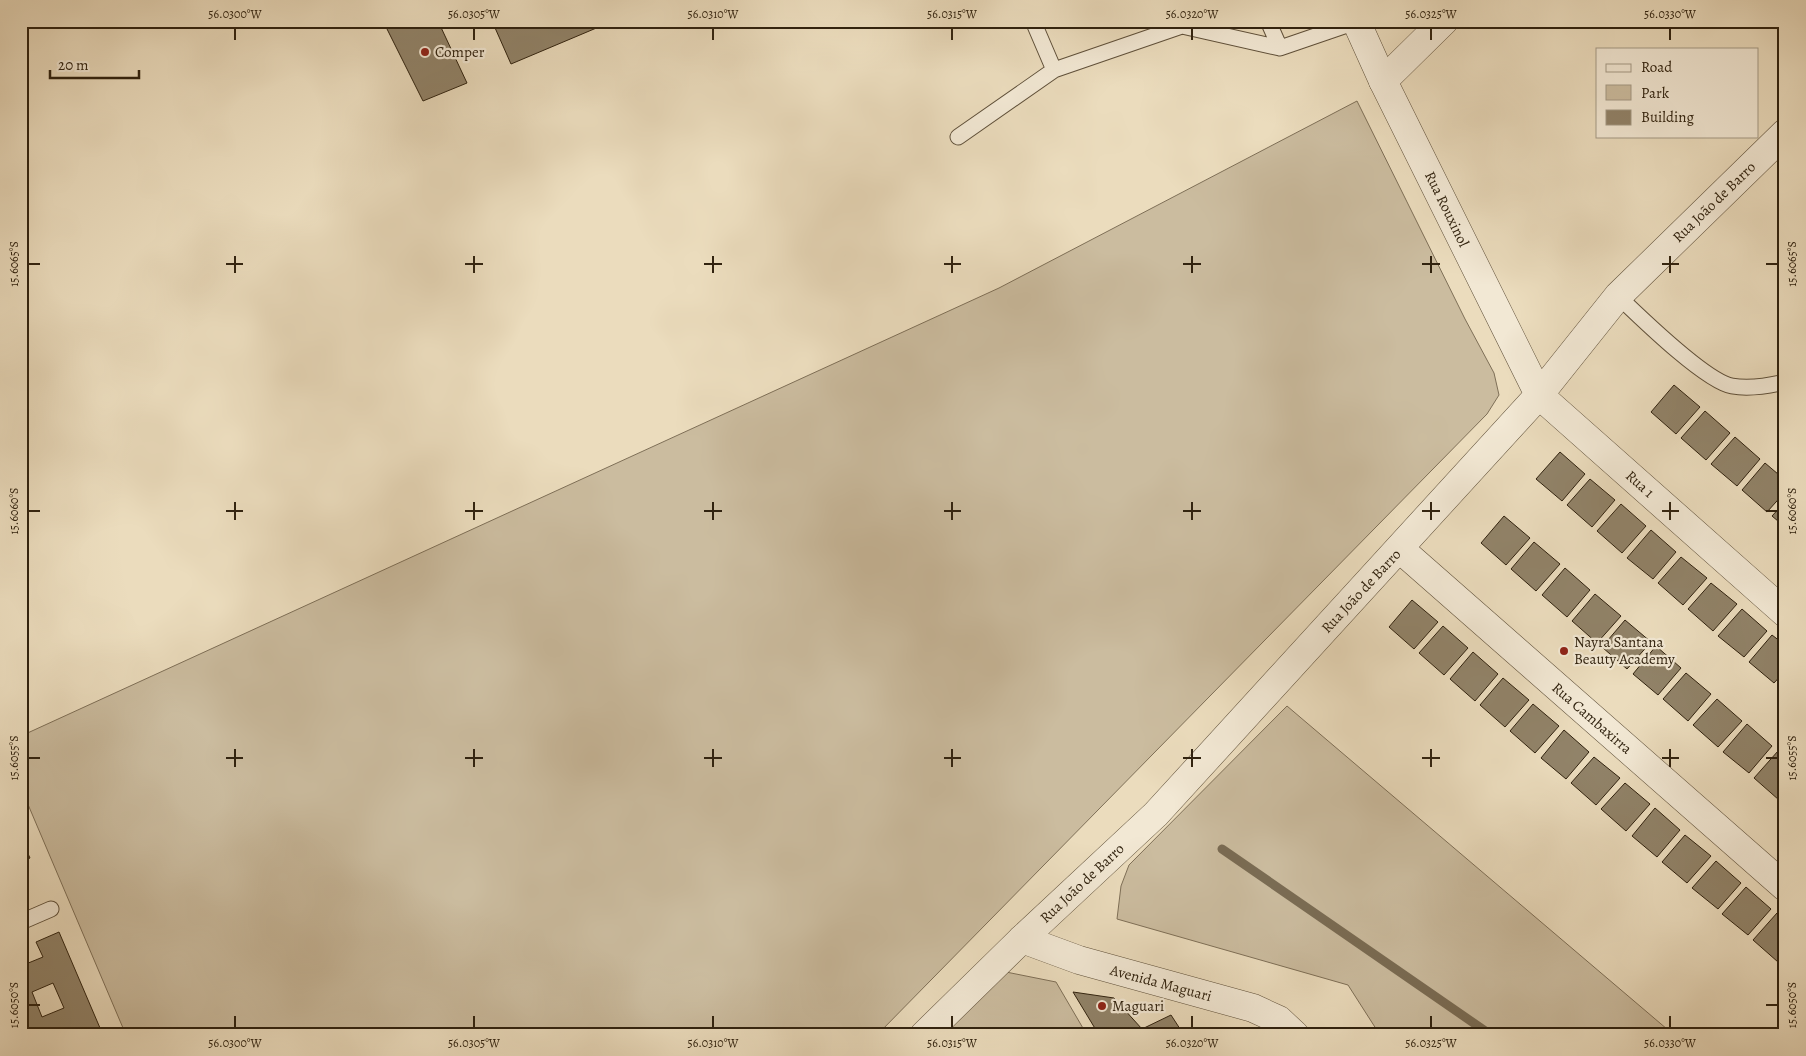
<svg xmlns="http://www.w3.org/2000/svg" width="1806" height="1056" font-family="Alegreya,serif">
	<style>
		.green { fill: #cbbc9f; stroke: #7e6f57 }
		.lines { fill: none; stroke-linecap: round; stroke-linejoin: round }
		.stream { stroke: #7a6c54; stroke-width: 9 }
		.building { fill: #918369; stroke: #30220f; fill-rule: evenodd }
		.service-casing { stroke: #5f503a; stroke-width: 17 }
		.minor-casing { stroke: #5f503a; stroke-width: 29 }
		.tertiary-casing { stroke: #5f503a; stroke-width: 29 }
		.service { stroke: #f2e8d4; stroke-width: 15 }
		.minor { stroke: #f2e8d4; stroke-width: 28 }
		.tertiary { stroke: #f2e8d4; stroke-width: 28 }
		.ticks { fill: none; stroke: #30220f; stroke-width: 2 }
		.poi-dot { fill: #8f2418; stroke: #f2e8d4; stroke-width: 2 }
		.labels { text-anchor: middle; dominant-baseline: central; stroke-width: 4.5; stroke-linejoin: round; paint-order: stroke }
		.poi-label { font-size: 15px; fill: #30220f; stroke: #f2e8d4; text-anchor: start }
		.street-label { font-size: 15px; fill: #30220f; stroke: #f2e8d4 }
		.neatline { fill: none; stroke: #30220f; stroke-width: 2 }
		.ticks-label { font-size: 12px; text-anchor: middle; fill: #30220f }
	</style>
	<rect width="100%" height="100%" fill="#ebdcbd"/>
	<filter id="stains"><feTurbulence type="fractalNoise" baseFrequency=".004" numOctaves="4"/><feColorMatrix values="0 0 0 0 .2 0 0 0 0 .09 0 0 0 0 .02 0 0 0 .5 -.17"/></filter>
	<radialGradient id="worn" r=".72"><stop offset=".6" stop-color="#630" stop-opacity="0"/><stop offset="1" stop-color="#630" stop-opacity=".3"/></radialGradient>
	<path class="green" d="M1357,101l108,218 29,54 5,22 -12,19 -610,621h-751l-105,-247v-52l978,-448z
		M1287,706l387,329h-294l-32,-50 -231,-66 4,-33 8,-21z
		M1006,972l50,10 31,53h-144z"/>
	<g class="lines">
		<path class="stream" d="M1222,849l269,186"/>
	</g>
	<path class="building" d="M383,21h55l29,62 -44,18z
		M492,21h121l-102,43z
		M1674,385l26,22 -24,27 -25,-22z
		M1705,411l25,22 -24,27 -25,-22z
		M1735,437l25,22 -23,27 -26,-22z
		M1560,452l25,22 -23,27 -26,-22z
		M1765,463l20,17v12l-18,20 -25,-22z
		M1590,479l25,21 -23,27 -25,-22z
		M1785,502v25l-13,-11z
		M1621,504l25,22 -24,27 -25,-22z
		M1504,516l26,22 -24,27 -25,-22z
		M1651,530l25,22 -23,27 -26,-21z
		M1534,542l26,22 -24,27 -25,-22z
		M1681,557l26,21 -24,27 -25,-22z
		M1565,568l25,22 -23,27 -25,-22z
		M1711,583l26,21 -24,27 -25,-22z
		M1595,594l26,22 -24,27 -25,-22z
		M1412,600l26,22 -24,27 -25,-22z
		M1742,609l25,22 -23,26 -26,-21z
		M1625,620l26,22 -24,27 -25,-22z
		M1443,626l25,22 -24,27 -25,-22z
		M1772,635l13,10v26l-11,12 -25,-21z
		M1656,646l25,22 -23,27 -25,-21z
		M1473,652l25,22 -23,27 -25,-22z
		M1686,673l25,21 -23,27 -25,-22z
		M1503,678l26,22 -24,27 -25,-22z
		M1717,699l25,22 -24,26 -25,-22z
		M1533,704l26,22 -24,27 -25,-22z
		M1747,724l25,22 -23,27 -26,-21z
		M1564,730l25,22 -23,27 -25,-21z
		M1778,751l7,6v36l-6,7 -25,-22z
		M1594,757l26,21 -24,27 -25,-22z
		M1625,783l25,21 -24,27 -25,-22z
		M1655,808l25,22 -23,27 -25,-21z
		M1685,835l26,21 -24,27 -25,-21z
		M21,839l9,19 -9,4z
		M1716,861l25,22 -23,26 -26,-21z
		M1746,887l25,22 -23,26 -26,-21z
		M1777,913l8,7v34l-7,8 -25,-22z
		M59,932l44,103h-29l-1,-3 -8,3h-43l-1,-69 22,-9 -7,-15zM53,983l11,25 -22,9 -10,-25z
		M1073,992l41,6 28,31 29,-14 13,20h-85z"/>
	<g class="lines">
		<defs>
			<path id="service" d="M1033,21l21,49
				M1268,21l12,27
				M958,137l96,-67 128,-44 98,22 76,-26
				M1618,296c22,21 87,85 114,90 17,3 36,0 53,-4
				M21,922l30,-13"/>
			<path id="minor" d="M1383,81l61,-60
				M1539,395l246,218
				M1400,549l385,338
				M1022,939l57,21 174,48 26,12 16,15"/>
			<path id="tertiary" d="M1356,21l27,60 156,314
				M924,1035l98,-96 134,-125 383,-419 79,-99 167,-163"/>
		</defs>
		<use href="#service" class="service-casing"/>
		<use href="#minor" class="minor-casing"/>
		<use href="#tertiary" class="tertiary-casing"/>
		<use href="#service" class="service"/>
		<use href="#minor" class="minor"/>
		<use href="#tertiary" class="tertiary"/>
	</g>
	<path class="ticks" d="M235,28v12M474,28v12M713,28v12M952,28v12M1192,28v12M1431,28v12M1670,28v12M235,256v17M474,256v17M713,256v17M952,256v17M1192,256v17M1431,256v17M1670,256v17M28,264h12M226,264h17M465,264h18M704,264h18M944,264h17M1183,264h18M1422,264h18M1662,264h17M1766,264h12M235,502v18M474,502v18M713,502v18M952,502v18M1192,502v18M1431,502v18M1670,502v18M28,511h12M226,511h17M465,511h18M704,511h18M944,511h17M1183,511h18M1422,511h18M1662,511h17M1766,511h12M235,749v18M474,749v18M713,749v18M952,749v18M1192,749v18M1431,749v18M1670,749v18M28,758h12M226,758h17M465,758h18M704,758h18M944,758h17M1183,758h18M1422,758h18M1662,758h17M1766,758h12M28,1005h12M1766,1005h12M235,1016v12M474,1016v12M713,1016v12M952,1016v12M1192,1016v12M1431,1016v12M1670,1016v12"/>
	<g class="poi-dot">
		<circle cx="425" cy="52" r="5"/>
		<circle cx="1564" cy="651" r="5"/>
		<circle cx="1102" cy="1006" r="5"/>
	</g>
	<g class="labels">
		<g class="poi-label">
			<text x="435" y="52">Comper</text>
			<text x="1574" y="642">Nayra Santana<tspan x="1574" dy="17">Beauty Academy</tspan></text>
			<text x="1112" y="1006">Maguari</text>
		</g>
		<g class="street-label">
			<text transform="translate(1714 202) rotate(-44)">Rua João de Barro</text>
			<text transform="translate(1447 209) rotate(64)">Rua Rouxinol</text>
			<text transform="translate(1640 484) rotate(42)">Rua 1</text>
			<text transform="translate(1361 591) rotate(-47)">Rua João de Barro</text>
			<text transform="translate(1592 718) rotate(41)">Rua Cambaxirra</text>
			<text transform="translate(1082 883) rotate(-43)">Rua João de Barro</text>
			<text transform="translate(1161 983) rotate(15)">Avenida Maguari</text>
		</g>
	</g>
	<rect width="1806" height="1056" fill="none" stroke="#ebdcbd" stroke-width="55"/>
	<rect x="1596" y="48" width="162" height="90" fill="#f2e8d4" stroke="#a49985"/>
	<rect x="1606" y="64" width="25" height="8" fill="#f2e8d4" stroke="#a49985"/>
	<text x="1641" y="72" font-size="15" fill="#30220f">Road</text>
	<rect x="1606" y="85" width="25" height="15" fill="#cbbc9f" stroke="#a49985"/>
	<text x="1641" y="98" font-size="15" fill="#30220f">Park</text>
	<rect x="1606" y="110" width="25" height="15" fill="#918369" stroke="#a49985"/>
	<text x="1641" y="122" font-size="15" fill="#30220f">Building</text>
	<path d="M50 70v8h89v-8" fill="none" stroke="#30220f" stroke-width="2.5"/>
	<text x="58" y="70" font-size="15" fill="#30220f" stroke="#f2e8d4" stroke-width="4" paint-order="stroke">20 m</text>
	<rect x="28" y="28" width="1750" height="1000" class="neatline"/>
	<g class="ticks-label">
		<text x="235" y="18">56.0300°W</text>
		<text x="474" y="18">56.0305°W</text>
		<text x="713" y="18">56.0310°W</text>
		<text x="952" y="18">56.0315°W</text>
		<text x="1192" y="18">56.0320°W</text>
		<text x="1431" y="18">56.0325°W</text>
		<text x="1670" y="18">56.0330°W</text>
		<text transform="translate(1792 264) rotate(-90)" y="4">15.6065°S</text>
		<text transform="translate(14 264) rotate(-90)" y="4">15.6065°S</text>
		<text transform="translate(1792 511) rotate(-90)" y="4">15.6060°S</text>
		<text transform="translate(14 511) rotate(-90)" y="4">15.6060°S</text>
		<text transform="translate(1792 758) rotate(-90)" y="4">15.6055°S</text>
		<text transform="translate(14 758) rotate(-90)" y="4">15.6055°S</text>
		<text transform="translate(1792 1005) rotate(-90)" y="4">15.6050°S</text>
		<text transform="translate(14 1005) rotate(-90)" y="4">15.6050°S</text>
		<text x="235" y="1047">56.0300°W</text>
		<text x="474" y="1047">56.0305°W</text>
		<text x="713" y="1047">56.0310°W</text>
		<text x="952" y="1047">56.0315°W</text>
		<text x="1192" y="1047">56.0320°W</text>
		<text x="1431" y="1047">56.0325°W</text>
		<text x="1670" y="1047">56.0330°W</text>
	</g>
	<rect width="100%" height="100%" filter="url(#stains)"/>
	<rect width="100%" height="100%" fill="url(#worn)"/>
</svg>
